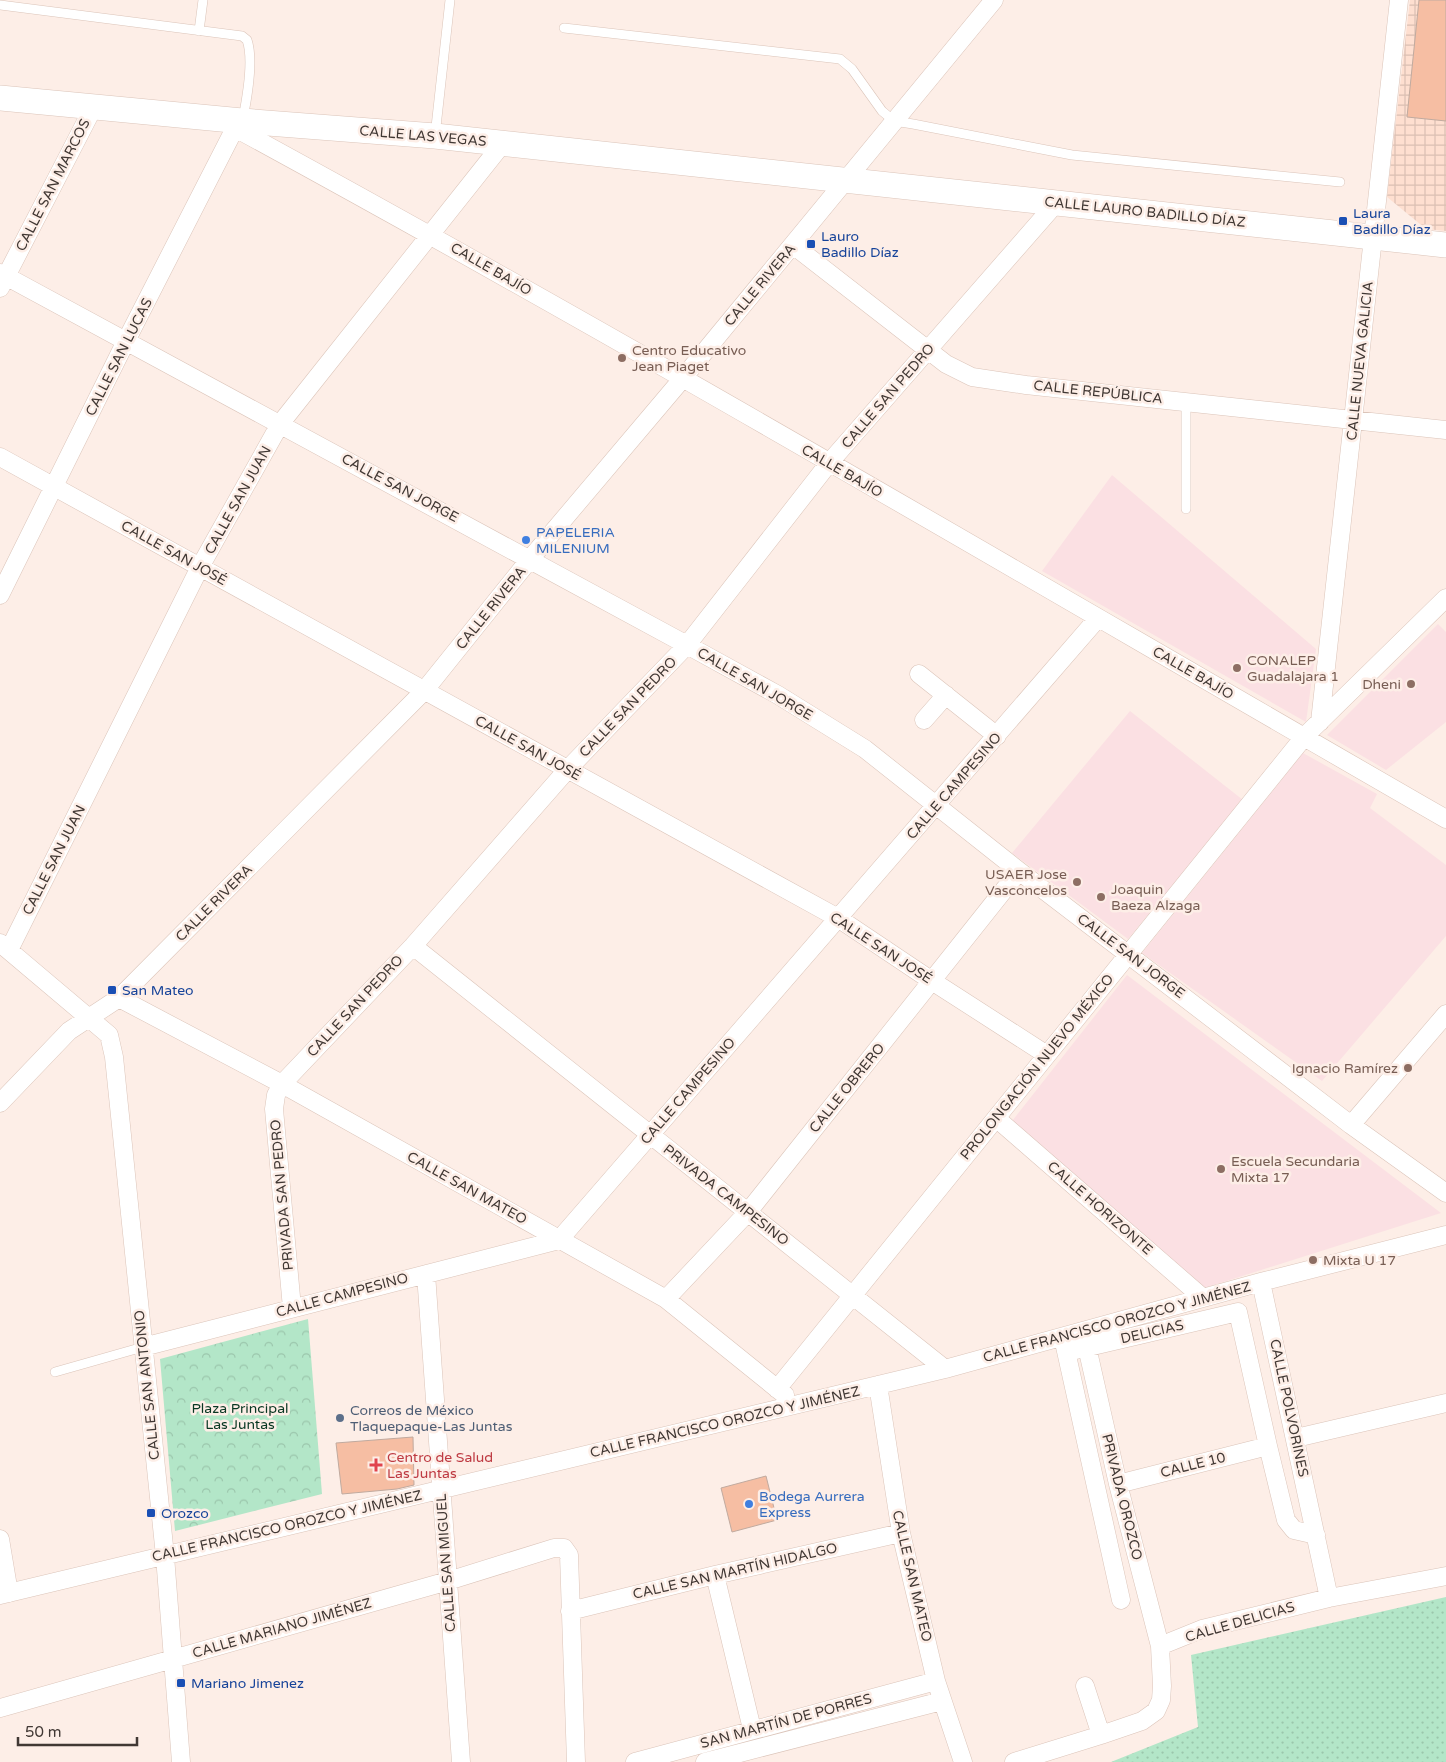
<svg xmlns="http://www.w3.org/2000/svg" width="1446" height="1762" font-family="'Varela Round',sans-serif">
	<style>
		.industrial { fill: url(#industrial-grid) }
		.education { fill: #fbe0e3 }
		.grass { fill: url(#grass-dots) }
		.park { fill: url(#park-crowns) }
		.building { fill: #f6bea3; stroke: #c0aa9f }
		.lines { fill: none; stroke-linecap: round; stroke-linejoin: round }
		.lane-casing { stroke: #dbc4b9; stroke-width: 10 }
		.street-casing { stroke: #dbc4b9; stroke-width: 19 }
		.secondary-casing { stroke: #dbc4b9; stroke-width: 26 }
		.lane { stroke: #fff; stroke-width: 9 }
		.street { stroke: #fff; stroke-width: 18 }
		.secondary { stroke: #fff; stroke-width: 25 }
		.transit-dot { fill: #1a4fb4; stroke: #fdeee7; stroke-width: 2 }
		.education-dot { fill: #8d6e63; stroke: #fdeee7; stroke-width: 2 }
		.shop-dot { fill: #3f7fe0; stroke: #fdeee7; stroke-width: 2 }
		.service-dot { fill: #5c6f8a; stroke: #fdeee7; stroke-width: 2 }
		.health-dot { fill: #e0444e; stroke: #fdeee7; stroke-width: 2 }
		.labels { text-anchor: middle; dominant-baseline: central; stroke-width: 5; stroke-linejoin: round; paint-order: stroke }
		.street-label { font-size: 14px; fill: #413834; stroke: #fdeee7 }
		.transit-label { font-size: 14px; fill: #164399; stroke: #fdeee7; text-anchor: start }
		.education-label { font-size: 14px; fill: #785e54; stroke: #fdeee7; text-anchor: start }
		.shop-label { font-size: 14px; fill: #366cbe; stroke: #fdeee7; text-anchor: start }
		.park-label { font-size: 14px; fill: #083722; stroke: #fdeee7 }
		.service-label { font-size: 14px; fill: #4e5e75; stroke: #fdeee7; text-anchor: start }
		.health-label { font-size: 14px; fill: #be3a42; stroke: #fdeee7; text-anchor: start }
	</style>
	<defs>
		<pattern id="industrial-grid" width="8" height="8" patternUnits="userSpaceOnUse" patternTransform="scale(1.25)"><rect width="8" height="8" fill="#fedfd0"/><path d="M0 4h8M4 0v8" fill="none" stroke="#dbc0b3"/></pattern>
		<pattern id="grass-dots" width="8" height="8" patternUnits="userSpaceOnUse" patternTransform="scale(1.25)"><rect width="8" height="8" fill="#b3e6c8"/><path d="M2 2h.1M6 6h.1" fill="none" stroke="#9bc6ac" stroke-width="1.8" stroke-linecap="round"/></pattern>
		<pattern id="park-crowns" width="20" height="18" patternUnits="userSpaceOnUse" patternTransform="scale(1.25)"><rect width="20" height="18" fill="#b3e6c8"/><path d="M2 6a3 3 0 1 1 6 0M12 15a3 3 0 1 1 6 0" fill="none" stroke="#9bc6ac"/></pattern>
	</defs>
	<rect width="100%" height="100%" fill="#fdeee7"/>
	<path class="industrial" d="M1410,0h36v231l-20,-2 -39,-32z"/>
	<path class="education" d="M1112,475l204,174 -10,73 -264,-151z
		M1438,624l8,8v90l-60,48 -59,-35z
		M1130,711l113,89 -115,139 -116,-86z
		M1303,753l74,41 -7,14 76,57v71l-124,145 -180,-128z
		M1127,975l314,238 -246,78 -186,-166z"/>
	<path class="grass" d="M1446,1597v165h-335l87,-35 -7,-72z"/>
	<path class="park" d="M308,1319l14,175 -147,37 -15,-172z"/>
	<path class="building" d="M1419,0h27v121l-39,-4z
		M413,1437l1,48 -17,4 -55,5 -6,-51z
		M766,1476l11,44 -45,12 -11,-44z"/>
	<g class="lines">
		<defs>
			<path id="lane" d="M0,5l242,31 5,4c7,20 0,58 -4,78
				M564,28l276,31 12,10 30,42 12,10 19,3 159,31 268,27
				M199,31l4,-31
				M435,136l15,-136
				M1186,509v-107
				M55,1372l88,-25"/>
			<path id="street" d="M235,128c408,222 808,459 1211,691
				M793,245l153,119 26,13 54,8 420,45
				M0,273l687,372 91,50 87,54 154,122 332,254 95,68
				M0,288l93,-180
				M0,457l838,461 94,63 115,74
				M0,595l126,-254 109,-213 7,-7
				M919,674l78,62
				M924,720l22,-25
				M1320,722l79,-722
				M0,943l109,92 5,22 51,499 16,206
				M413,946l532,423
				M9,950l191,-383 80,-143 223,-281
				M119,998l163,86 384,215 119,96
				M0,1103l69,-72 50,-33 305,-307 106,-132 153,-181 311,-378
				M996,1118l207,180
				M1351,1125l95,-111
				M426,1274l35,488
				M1261,1282l68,316
				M666,1299l82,-87 271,-341
				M292,1308l-18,-199 2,-14 6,-11 131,-138 154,-176 120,-125 142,-182 228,-261
				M1064,1342l57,258
				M143,1347l416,-107 539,-622
				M1067,1352l171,-40 30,134 18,74 8,10 22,5
				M878,1385l23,148 35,148 27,81
				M777,1389l527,-652 142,-139
				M1296,1438l150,-35
				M1118,1484l150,-38
				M0,1539l9,54
				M715,1575l37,154
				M0,1595l945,-226 316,-87 185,-47
				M570,1611l145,-36 186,-42
				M1160,1646l42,-17 127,-31 117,-22
				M1085,1686l16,49
				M0,1708l448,-127 106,-33h10l5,7 7,207
				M635,1762l301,-81
				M705,1762l237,-61
				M1014,1762l87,-27 41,-14 14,-10 5,-11 1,-14 -2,-40 -42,-162 -31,-137"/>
			<path id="secondary" d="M0,98l242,23 193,15 1011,109"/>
		</defs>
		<use href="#lane" class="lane-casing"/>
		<use href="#street" class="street-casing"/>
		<use href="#secondary" class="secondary-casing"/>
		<use href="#lane" class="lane"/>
		<use href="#street" class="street"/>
		<use href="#secondary" class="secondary"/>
	</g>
	<g class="transit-dot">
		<rect x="1338" y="216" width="10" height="10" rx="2.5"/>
		<rect x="806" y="239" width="10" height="10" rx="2.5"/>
		<rect x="107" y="985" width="10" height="10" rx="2.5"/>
		<rect x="146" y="1508" width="10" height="10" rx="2.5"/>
		<rect x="176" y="1678" width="10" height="10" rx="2.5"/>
	</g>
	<g class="education-dot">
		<circle cx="622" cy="358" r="5"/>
		<circle cx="1237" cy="668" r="5"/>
		<circle cx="1411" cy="684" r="5"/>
		<circle cx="1077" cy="882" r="5"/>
		<circle cx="1101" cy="897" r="5"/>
		<circle cx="1408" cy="1068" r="5"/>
		<circle cx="1221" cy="1169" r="5"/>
		<circle cx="1313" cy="1260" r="5"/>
	</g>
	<g class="shop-dot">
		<circle cx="526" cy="540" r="5"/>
		<circle cx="749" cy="1504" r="5"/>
	</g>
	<circle class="service-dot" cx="340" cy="1418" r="5"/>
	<path class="health-dot" d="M373.5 1457.5h5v5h5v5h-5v5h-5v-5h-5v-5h5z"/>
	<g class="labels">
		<g class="street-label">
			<text transform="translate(423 136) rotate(5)">CALLE LAS VEGAS</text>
			<text transform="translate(53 185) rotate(-63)">CALLE SAN MARCOS</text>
			<text transform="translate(1145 212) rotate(6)">CALLE LAURO BADILLO DÍAZ</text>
			<text transform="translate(491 269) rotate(30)">CALLE BAJÍO</text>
			<text transform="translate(760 285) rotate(-50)">CALLE RIVERA</text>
			<text transform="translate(119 357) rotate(-63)">CALLE SAN LUCAS</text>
			<text transform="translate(1360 361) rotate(-84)">CALLE NUEVA GALICIA</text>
			<text transform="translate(1098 392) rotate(6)">CALLE REPÚBLICA</text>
			<text transform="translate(888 396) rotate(-49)">CALLE SAN PEDRO</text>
			<text transform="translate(842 471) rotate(30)">CALLE BAJÍO</text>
			<text transform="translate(400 488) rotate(28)">CALLE SAN JORGE</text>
			<text transform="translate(238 500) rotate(-61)">CALLE SAN JUAN</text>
			<text transform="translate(174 553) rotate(29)">CALLE SAN JOSÉ</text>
			<text transform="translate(491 608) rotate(-51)">CALLE RIVERA</text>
			<text transform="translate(1193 673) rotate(30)">CALLE BAJÍO</text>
			<text transform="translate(755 684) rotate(30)">CALLE SAN JORGE</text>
			<text transform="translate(628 707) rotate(-46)">CALLE SAN PEDRO</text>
			<text transform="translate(528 748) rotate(29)">CALLE SAN JOSÉ</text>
			<text transform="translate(954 786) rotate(-49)">CALLE CAMPESINO</text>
			<text transform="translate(54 860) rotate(-63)">CALLE SAN JUAN</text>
			<text transform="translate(214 903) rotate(-45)">CALLE RIVERA</text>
			<text transform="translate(881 948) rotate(33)">CALLE SAN JOSÉ</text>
			<text transform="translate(1131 956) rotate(37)">CALLE SAN JORGE</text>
			<text transform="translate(355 1006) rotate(-47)">CALLE SAN PEDRO</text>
			<text transform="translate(1037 1067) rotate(-51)">PROLONGACIÓN NUEVO MÉXICO</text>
			<text transform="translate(847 1088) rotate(-51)">CALLE OBRERO</text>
			<text transform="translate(688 1091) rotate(-49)">CALLE CAMPESINO</text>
			<text transform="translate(467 1188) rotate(29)">CALLE SAN MATEO</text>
			<text transform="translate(282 1195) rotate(-95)">PRIVADA SAN PEDRO</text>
			<text transform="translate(726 1195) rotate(38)">PRIVADA CAMPESINO</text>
			<text transform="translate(1100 1208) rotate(41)">CALLE HORIZONTE</text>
			<text transform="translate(342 1295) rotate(-15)">CALLE CAMPESINO</text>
			<text transform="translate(1117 1322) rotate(-15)">CALLE FRANCISCO OROZCO Y JIMÉNEZ</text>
			<text transform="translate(1152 1332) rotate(-13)">DELICIAS</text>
			<text transform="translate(147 1385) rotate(-96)">CALLE SAN ANTONIO</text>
			<text transform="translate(1289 1408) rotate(78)">CALLE POLVORINES</text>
			<text transform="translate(725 1422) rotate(-13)">CALLE FRANCISCO OROZCO Y JIMÉNEZ</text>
			<text transform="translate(1193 1465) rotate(-14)">CALLE 10</text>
			<text transform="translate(1122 1497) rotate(76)">PRIVADA OROZCO</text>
			<text transform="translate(287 1526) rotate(-13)">CALLE FRANCISCO OROZCO Y JIMÉNEZ</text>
			<text transform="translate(446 1563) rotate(-94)">CALLE SAN MIGUEL</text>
			<text transform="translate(735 1571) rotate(-13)">CALLE SAN MARTÍN HIDALGO</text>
			<text transform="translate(912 1576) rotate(77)">CALLE SAN MATEO</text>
			<text transform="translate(1240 1622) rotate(-16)">CALLE DELICIAS</text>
			<text transform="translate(282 1628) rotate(-16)">CALLE MARIANO JIMÉNEZ</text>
			<text transform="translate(786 1721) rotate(-15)">SAN MARTÍN DE PORRES</text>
		</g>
		<g class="transit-label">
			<text x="1353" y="213">Laura<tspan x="1353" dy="16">Badillo Díaz</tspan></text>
			<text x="821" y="236">Lauro<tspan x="821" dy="16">Badillo Díaz</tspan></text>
			<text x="122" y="990">San Mateo</text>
			<text x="161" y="1513">Orozco</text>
			<text x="191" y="1683">Mariano Jimenez</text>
		</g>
		<g class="education-label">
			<text x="632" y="350">Centro Educativo<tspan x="632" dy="16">Jean Piaget</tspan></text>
			<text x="1247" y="660">CONALEP<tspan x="1247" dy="16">Guadalajara 1</tspan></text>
			<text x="1401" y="684" text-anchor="end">Dheni</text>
			<text x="1067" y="874" text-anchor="end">USAER Jose<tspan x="1067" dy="16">Vasconcelos</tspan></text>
			<text x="1111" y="889">Joaquin<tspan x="1111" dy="16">Baeza Alzaga</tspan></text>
			<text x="1398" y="1068" text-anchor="end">Ignacio Ramírez</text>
			<text x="1231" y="1161">Escuela Secundaria<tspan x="1231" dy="16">Mixta 17</tspan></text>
			<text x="1323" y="1260">Mixta U 17</text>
		</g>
		<g class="shop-label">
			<text x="536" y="532">PAPELERIA<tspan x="536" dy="16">MILENIUM</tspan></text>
			<text x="759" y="1496">Bodega Aurrera<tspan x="759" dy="16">Express</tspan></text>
		</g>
		<g class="park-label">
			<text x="240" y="1408">Plaza Principal<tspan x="240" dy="16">Las Juntas</tspan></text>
		</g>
		<g class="service-label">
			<text x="350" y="1410">Correos de México<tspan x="350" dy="16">Tlaquepaque-Las Juntas</tspan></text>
		</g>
		<g class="health-label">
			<text x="387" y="1457">Centro de Salud<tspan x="387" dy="16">Las Juntas</tspan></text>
		</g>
	</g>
	<path d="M18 1737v8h119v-8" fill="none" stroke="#413834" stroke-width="2.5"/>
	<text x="25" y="1737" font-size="15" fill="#413834" stroke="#fdeee7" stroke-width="4" paint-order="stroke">50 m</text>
</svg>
